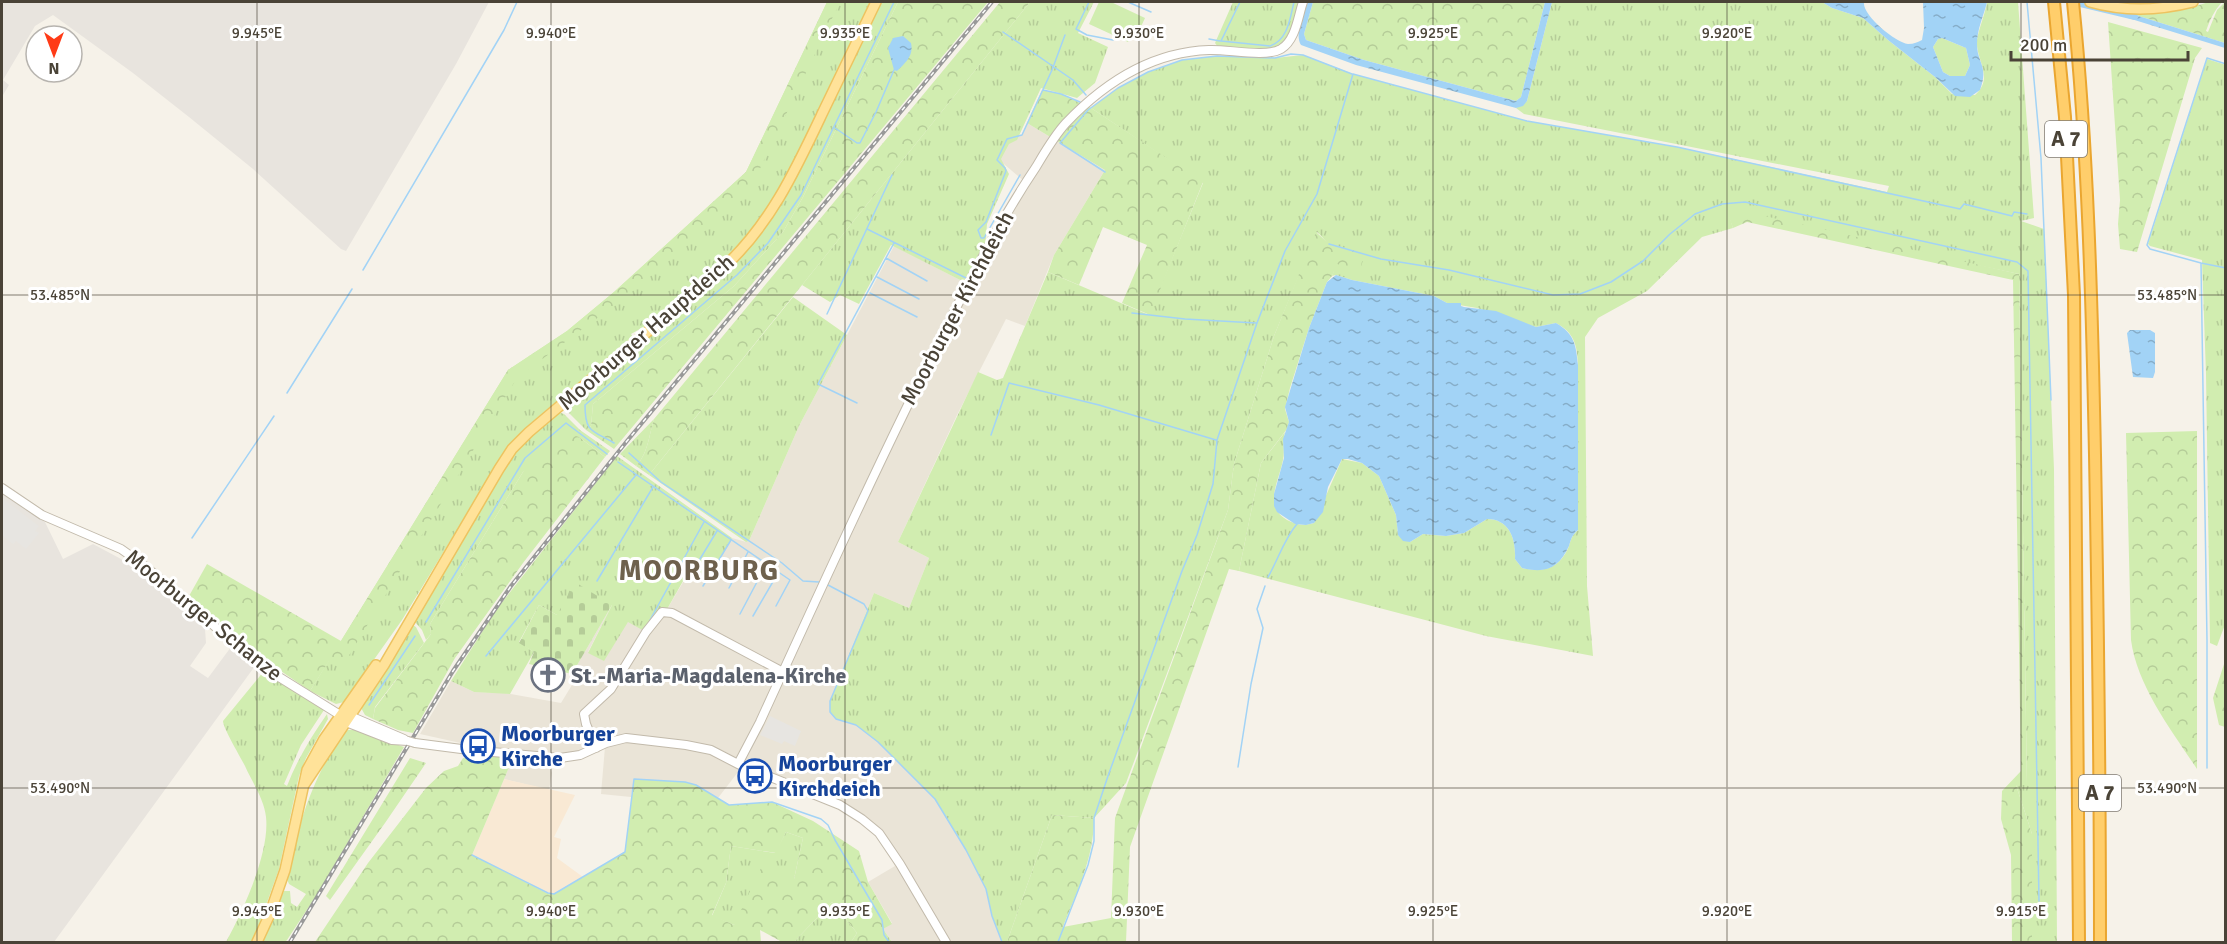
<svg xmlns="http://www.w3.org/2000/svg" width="2227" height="944" font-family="Signika,sans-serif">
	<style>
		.residential { fill: #eae4d7 }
		.commercial { fill: #f9e9d4 }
		.industrial { fill: #e8e4de }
		.grass { fill: url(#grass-tufts) }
		.forest { fill: url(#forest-crowns); fill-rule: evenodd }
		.cemetery { fill: url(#cemetery-stones) }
		.park { fill: #d1edb0 }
		.parking { fill: #e7e5e1 }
		.water { fill: url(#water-ripples); fill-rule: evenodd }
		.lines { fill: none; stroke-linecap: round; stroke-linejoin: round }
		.stream { stroke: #a2d3f6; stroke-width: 1.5 }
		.canal { stroke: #a2d3f6; stroke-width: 6 }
		.minor-casing { stroke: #c2baab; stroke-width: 10 }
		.major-casing { stroke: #edc360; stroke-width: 12 }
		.highway-casing { stroke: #eaa630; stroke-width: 14 }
		.minor { stroke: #fff; stroke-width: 8 }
		.major { stroke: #ffe299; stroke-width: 9 }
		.highway { stroke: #ffce6b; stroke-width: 10 }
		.rail-casing { stroke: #999; stroke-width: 4 }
		.rail { stroke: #fff; stroke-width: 1.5; stroke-dasharray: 4.5; stroke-linecap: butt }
		.minor-bridge-casing { stroke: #c2baab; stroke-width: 10; stroke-linecap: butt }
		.minor-bridge { stroke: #fff; stroke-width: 8 }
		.ticks { fill: none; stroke: #4a4337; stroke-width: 1.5; stroke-opacity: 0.45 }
		.labels { text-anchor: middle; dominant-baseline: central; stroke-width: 6; stroke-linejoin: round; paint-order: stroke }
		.shield { fill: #fff; stroke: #807b73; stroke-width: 1.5 }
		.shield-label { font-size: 21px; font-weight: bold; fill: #4a4337 }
		.street-label { font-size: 22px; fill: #4a4337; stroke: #fff }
		.worship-label { font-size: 22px; font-weight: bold; fill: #5b616d; stroke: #fff; text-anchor: start }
		.transit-label { font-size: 22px; font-weight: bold; fill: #164399; stroke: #fff; text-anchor: start }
		.district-label { font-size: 28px; font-weight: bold; letter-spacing: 1.5px; fill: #6e614d; stroke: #fff }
		.ticks-label { font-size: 15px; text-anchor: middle; fill: #4a4337; stroke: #fff; stroke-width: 6; stroke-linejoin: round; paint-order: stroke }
	</style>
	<defs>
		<pattern id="grass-tufts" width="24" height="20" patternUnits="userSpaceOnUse" patternTransform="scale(1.5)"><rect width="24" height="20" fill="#d1edb0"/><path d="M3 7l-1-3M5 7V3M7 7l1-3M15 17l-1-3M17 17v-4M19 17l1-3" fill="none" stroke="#b5cc98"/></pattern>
		<pattern id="forest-crowns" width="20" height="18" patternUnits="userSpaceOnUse" patternTransform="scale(1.5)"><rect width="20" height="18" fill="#d1edb0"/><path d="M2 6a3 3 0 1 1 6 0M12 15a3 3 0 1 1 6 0" fill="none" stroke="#b5cc98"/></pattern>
		<pattern id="cemetery-stones" width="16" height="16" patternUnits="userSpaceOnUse" patternTransform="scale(1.5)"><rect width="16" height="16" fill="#d1edb0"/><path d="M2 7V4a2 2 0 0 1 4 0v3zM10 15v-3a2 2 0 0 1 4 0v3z" fill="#b5cc98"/></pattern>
		<pattern id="water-ripples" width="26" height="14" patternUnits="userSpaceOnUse" patternTransform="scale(1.5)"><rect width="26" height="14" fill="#a2d3f6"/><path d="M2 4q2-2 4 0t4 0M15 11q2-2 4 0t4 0" fill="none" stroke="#86adc8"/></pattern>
	</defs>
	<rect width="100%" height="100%" fill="#f6f2e9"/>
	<path class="residential" d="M1027,123l78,47 -51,85 -29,71 -19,-7 -49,96 -59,127 31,16 -20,50 -35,-15 -44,108 6,18 20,6 22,17 57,57 31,51 20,39 6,27 10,26h-110l-9,-13 9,-6 -24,-41 27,-16 -2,-4 -21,-31 -18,-15 -59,-26 -57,-18 -20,26 -22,-13 -11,-3 -51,-3 -3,18 -30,-3 4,-47 -38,7h-14l-88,-10 -45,-10 31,-53 23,11 31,1 56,10 14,-23 -3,-6 40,-69 -24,47 40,-30 38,-11 26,-44 17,9 23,-38 14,4 3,-1 50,-115 95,-180 72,37 58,-102 -26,-22 9,-19 14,-4z
		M513,758l35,3 4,12 -3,17 -45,-11z"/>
	<path class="commercial" d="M504,779l71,16 -21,42 7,2 -4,19 26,19 -29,17 -6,-1 -76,-38z"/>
	<path class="industrial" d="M2,2h487l-33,62 -110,187 -5,-2 -88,-80 -64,-52 -56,-44 -80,-58 -18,11 -32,54 6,5 -6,10 -1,-1z
		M2,494l43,28 18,37 30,-15 28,15 13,9 71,61 1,14 -16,23 18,12 23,-31 24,19 -201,276h-52z"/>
	<path class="grass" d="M827,2h43l-80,167 -23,41 -17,22 -26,28 -77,65 -16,9 2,3 -102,86 -26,28 -103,169 -58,82 -8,2 -26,-13 198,-321 59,-39 47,-39 132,-120z
		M881,2h17l-95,195 -20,35 -49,54 -141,118 -2,22 -5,4 -19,-19v-6l176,-151 34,-44 15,-24z
		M1030,2h64l-16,31 30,14 -13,36 -18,15 -36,-10 -24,52 -8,4 -8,15 8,15 -22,50 -2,24 -19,35 -75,-38 -32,59 -19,-9 -10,7 -28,-17z
		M1233,2h67c-4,11 -6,26 -13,36 -13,20 -48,10 -69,9l-3,-4z
		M1552,2h270l10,6 31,10 25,22 47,37 17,17 23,1c20,-17 0,-36 2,-55 2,-13 8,-25 10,-38h31l16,216 -13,3 23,8 10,240 3,473h-25v-108l-16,-49h11l-8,-511 -291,-62 5,16 -31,9 -55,54 -49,27 -13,19 2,249 6,70 -107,-20 -247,-65 22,-108 24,-31c-3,10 0,19 -2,28 -4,21 -20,46 4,60 10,5 17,6 27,3l28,-64 20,4 17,13 17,39 2,20 12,7 13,-8 23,2 18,-3 23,-14c23,0 29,21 28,40l7,9c23,5 38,0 47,-22 2,-7 3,-11 9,-16v-165c-1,-19 -3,-32 -22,-42l-20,4 -59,-19 -30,-5 -13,-7 -82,-16 -16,-5 -4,1c7,-18 -1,-31 -15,-44l-43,104 -40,128 -6,46 -102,273 -32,35 -42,-3 -45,127h-5l-10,-26 -6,-27 -20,-39 -31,-51 -57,-57 -22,-17 -20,-6 -6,-7v-11l44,-108 35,15 20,-50 -31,-16 80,-170 19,8 6,-2 45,-106 101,43 54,-132 -112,-75 27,-20 30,-16 34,-12 35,-4 58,2 28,-3 50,19 174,47 150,26 210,45 2,-6 -365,-72 -8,-6 11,-7z
		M2207,59l19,6v557l-9,24 -7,-3 -4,-269 -4,-114 -52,-14 -2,-2z
		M793,297l54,38 -48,91 -50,115 -3,1 -97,-67z
		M558,412l6,2 16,16 30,21 -5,6 -26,-20 -56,35 -93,152 1,10 -5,6 -4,-10 -9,-10 94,-158 17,-21z
		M654,419c-5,16 -6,35 -18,47l-16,-12z
		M617,456l115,82 -23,39 -18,-10 -25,44 -20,21 -18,-10 -24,39 -16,-8 24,-48 -55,10 -18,-10 -20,37 15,10 -24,42 -36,-2 -23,-11 45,-71z
		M411,624l5,3 8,16 -49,64 -2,12 -8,-4 -5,-9z
		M264,671l60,39 -23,35 -17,39 3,2c10,-26 24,-49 40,-72l1,5 -22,39 -7,18 -20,93 -23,64 -5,9h-25c17,-31 44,-90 40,-125 -2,-18 -14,-35 -21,-51 -5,-10 -22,-38 -22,-45z
		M348,730h8l48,17 -86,146 -31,47 -2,2h-24l23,-51h6l1,12 6,4 9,-13 -17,-10 -3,-7c14,-56 25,-96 57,-144z
		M786,832l17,6 -9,41 -60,46 -22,-9 14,-33 5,-37 44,7z
		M832,902l25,31 -6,9h-57z"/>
	<path class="forest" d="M827,2h13l-86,179 -130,117 -107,80 -172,284 -16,-1 -19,30 -51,-35 -70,-60 18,-32 134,77 167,-271 59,-39 47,-39 132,-120z
		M898,2h90l-374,447 -28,-19 5,-4 2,-22 141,-118 49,-54 20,-35z
		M1000,2h30l-381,473 -13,-9c12,-12 13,-31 18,-47z
		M1313,2h232l-24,95 -5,4 -152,-41 -58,-20 -2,-6z
		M2209,2h13c-8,9 -12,18 -16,29l2,1 9,-22 8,-8v41l-96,-30c28,2 54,-3 80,-11z
		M2108,22l94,26 -7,10 -58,194 -17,-3 -2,-25 2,-24z
		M1042,90l19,4 30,14 112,74 -53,133 -28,-12 25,-58 -44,-18 -24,58 -31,-13 6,-17 51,-85 -78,-47z
		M1727,212h20l272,62 8,511h-11l16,49v108h-20l-1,-87 -10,-36 1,-28 19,-20 -8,-491 -266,-58 -14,6z
		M1316,232l13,12 35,9 -4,17 -23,-6 -5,12 -5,6 -18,46 -19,60 -5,21 4,13 -2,7 -26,34 -22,108 -10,-2 -99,278 -4,95h-119l45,-127 42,3c0,40 -17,73 -31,109l48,-9 4,-100 113,-308 6,-46 40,-128z
		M2197,431v338c-25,-38 -60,-83 -66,-129l-5,-207z
		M563,432l16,5 26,20 -82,106 -68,95 -42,75 -15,-3 -25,-11 2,-11 56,-74 -1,-10 93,-152z
		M2225,661v66l-6,-2 -6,-27z
		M489,755l24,3 -41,97 75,38 7,1 71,-42 9,-73 51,3 11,3 33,20 43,-3 41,19 46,30 9,31 24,42 -9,5 9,13h-41l6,-9 -25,-31 -38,40h-12l-22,-12 1,12h-446l53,-79 58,-75 18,-17 14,-5 5,-8 21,2zM786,832l17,6 -9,41 -32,-13 -28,59 -22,-10 14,-32 5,-37 45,7z
		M410,758l16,5 -41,60 -55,77 -4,-4z"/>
	<path class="cemetery" d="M575,582l37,23 -40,69 -43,-10 5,-12 -15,-9 20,-38 18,10z"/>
	<path class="park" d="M1099,2h12l34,16 -7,15 -6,-2 -4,11 -39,-18z
		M1942,38l24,10 4,17 -5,11h-15l-7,-4 -10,-25 5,-8z"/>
	<path class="parking" d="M2,498l37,28 -4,5 4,2 -13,16 -10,-8 -3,3 -11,-9z
		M770,716l31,15 -6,15 -11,-5 -2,3 -22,-9z"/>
	<path class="water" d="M1308,2h5l-9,32 2,6 58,20 152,41 5,-4 24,-95h7l-25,99 -4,5 -7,2 -160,-43 -55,-20c-7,-11 3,-31 7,-43z
		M1822,2h42c-2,13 31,40 44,42 6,0 10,-2 14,-4l2,-12 -1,-26h64c-3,13 -10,27 -10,42 0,19 12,22 3,46l-10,7 -15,-1 -20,-19 -47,-37 -25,-22 -31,-10zM1942,38l24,10 4,17 -5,11h-15l-7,-4 -10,-25 5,-8z
		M2129,13l96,30v5l-97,-30z
		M903,36l8,7c3,13 -6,20 -14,28l-3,-1 -6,-22 5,-10z
		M1336,275l16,5 82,16 13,7h14v3l3,1 32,4 40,16 20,-4c19,11 20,23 22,42v165c-6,5 -7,9 -9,16 -10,22 -23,28 -47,22l-7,-9c1,-19 -5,-40 -28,-40l-23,14 -18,3 -23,-2 -13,8 -7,-1 -5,-6 -2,-20 -17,-39 -17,-13 -14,-4h-6l-14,28 -5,25 -9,11 -8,2 -11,-1 -18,-12 -3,-6v-12l10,-36 -1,-19 6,-17 -4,-15 24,-79 18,-46z
		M2130,330h20l5,3v39l-2,6 -20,-1 -6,-44z"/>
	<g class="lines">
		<path class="stream" d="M1089,2l-13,27 11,6 26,5
			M1128,2l23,10
			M1240,2l-19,39 49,5c18,-6 20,-28 24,-44
			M2027,2l14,156 10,242
			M1003,32l70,48 13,15
			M1209,39l11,2
			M2226,64l-19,-6 -60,187 3,4 51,14 25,5
			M1043,90l18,4 19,8
			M835,128l22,15h3l16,-31 18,-42
			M1105,172l-45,-29 28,-33 30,-22 30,-16 34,-12 35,-4 58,2 16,-4 12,1 49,19
			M1020,175l-36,63h-3l-3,-8 8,-8 20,-51 -1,-3 -8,-8 10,-21 15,-4 30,-65 13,-35
			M867,229l99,49
			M1329,244l52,15 68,11 104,25 27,-1 31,-12 32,-21 27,-27 25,-20 27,-10 23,-2 272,60 11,9 11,630
			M886,258l41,23
			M2201,263l6,377v128
			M363,270l141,-240 13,-28
			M877,277l42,22
			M870,293l47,24
			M1132,313l53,6 71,4
			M827,314l65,-139
			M287,393l65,-104
			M857,403l-39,-19 76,-141
			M991,435l18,-52 90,22 117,35
			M614,443c-22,-13 -29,-10 -29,-38l152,-130 31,-32 33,-48 93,-193
			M629,453l32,29 121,81 21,18 16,1
			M618,462l172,118 -14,26
			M192,538l82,-122
			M689,577l28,-46
			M1268,577c10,-17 16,-38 29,-53
			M597,581l56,-94
			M828,585l36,19 4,7 -38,90v11l6,7 20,6 22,17 57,57 31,51 20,39 6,27 10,26
			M703,586l28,-46
			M729,588l19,-36
			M740,614l26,-49
			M753,616l25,-43
			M650,620l54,-98
			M426,622l99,-164 41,-35 41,31
			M486,656l150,-181
			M369,705l46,-69
			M1238,767l13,-83 12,-56 -6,-19 8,-23
			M472,855l76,38 6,1 71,-42 9,-73 51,3 11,3 33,20 43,-3 49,17 7,6 7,15 47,80 2,15 5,7
			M1058,942l30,-77 6,-24v-23l14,-42 74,-205 15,-36 16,-51 4,-44 40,-117 28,-72 32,-57 36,-120 174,47 150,26 283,62 4,-5 48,12 2,-4 13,2"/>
		<path class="canal" d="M2072,2l63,15"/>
		<defs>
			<path id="minor" d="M2,488l40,27 79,34 24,17 98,85 28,21 69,43
				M350,716l54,23
				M346,722l46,18 16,1
				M415,743l54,7 91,8 20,-3 26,-12 20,-5 60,7 25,5 27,14 102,41 22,14 17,14 21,31 46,78
				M596,748l-10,-24 -2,-10 27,-25 35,-57 16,-20 10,1 111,59
				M738,764l22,-42c63,-138 126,-276 195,-412 25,-49 50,-97 81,-143 9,-15 18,-31 30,-44 38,-40 86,-71 143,-73 19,-1 56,8 72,-1 15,-9 17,-33 22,-47"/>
			<path id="major" d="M2090,2c35,10 68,9 103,0
				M304,785l80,-120 115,-196 13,-20 17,-17 194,-164c47,-43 72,-97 99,-154 18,-37 36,-75 54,-112
				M257,942l12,-26 16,-46 22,-100 17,-31 52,-74"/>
			<path id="highway" d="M2054,2l11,115 9,178 5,647
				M2073,2c15,150 19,302 22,453 3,163 5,325 5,487"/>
		</defs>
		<use href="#minor" class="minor-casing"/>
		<use href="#major" class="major-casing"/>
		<use href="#highway" class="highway-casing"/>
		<use href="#minor" class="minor"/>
		<use href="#major" class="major"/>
		<use href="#highway" class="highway"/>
		<defs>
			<path id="rail" d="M290,942l163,-271 58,-85 116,-145 365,-439"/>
		</defs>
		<use href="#rail" class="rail-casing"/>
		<use href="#rail" class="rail"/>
		<defs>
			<path id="minor-bridge" d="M408,741l7,2"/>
		</defs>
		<use href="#minor-bridge" class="minor-bridge-casing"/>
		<use href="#minor-bridge" class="minor-bridge"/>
	</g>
	<path class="ticks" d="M257,2v940M551,2v940M845,2v940M1139,2v940M1433,2v940M1727,2v940M2021,2v940M2,295h2224M2,788h2224"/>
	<defs>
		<symbol id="church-ring" viewBox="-11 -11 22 22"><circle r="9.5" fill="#fff" stroke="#6b7280" stroke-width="1.5"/><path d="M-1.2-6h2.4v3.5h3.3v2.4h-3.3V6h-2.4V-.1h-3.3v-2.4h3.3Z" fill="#6b7280"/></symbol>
		<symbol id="bus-ring" viewBox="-11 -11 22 22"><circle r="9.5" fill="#fff" stroke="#1a4fb4" stroke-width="1.5"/><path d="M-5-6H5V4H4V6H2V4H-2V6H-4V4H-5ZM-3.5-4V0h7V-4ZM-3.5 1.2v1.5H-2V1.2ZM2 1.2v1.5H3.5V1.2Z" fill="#1a4fb4"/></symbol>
	</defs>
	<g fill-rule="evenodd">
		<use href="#church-ring" x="529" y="656" width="38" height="38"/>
		<use href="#bus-ring" x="459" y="727" width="38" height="38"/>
		<use href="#bus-ring" x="736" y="757" width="38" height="38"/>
	</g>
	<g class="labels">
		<g class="shield">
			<rect x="2045" y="121" width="42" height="36" rx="4.5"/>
			<rect x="2079" y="775" width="42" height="36" rx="4.5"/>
		</g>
		<g class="shield-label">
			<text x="2066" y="139">A 7</text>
			<text x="2100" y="793">A 7</text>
		</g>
		<g class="street-label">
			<text transform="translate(957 308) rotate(-62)">Moorburger Kirchdeich</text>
			<text transform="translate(646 332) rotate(-41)">Moorburger Hauptdeich</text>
			<text transform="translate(204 615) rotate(39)">Moorburger Schanze</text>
		</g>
		<g class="worship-label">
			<text x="571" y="675">St.-Maria-Magdalena-Kirche</text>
		</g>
		<g class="transit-label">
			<text x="501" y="733">Moorburger<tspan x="501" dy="25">Kirche</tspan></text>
			<text x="778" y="763">Moorburger<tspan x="778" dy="25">Kirchdeich</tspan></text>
		</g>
		<g class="district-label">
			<text x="699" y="571">MOORBURG</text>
		</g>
	</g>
	<g class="ticks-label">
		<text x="257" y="38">9.945°E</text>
		<text x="551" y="38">9.940°E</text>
		<text x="845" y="38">9.935°E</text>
		<text x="1139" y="38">9.930°E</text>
		<text x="1433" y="38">9.925°E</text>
		<text x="1727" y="38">9.920°E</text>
		<text x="2167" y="300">53.485°N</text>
		<text x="60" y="300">53.485°N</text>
		<text x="2167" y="793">53.490°N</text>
		<text x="60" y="793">53.490°N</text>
		<text x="257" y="916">9.945°E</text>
		<text x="551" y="916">9.940°E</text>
		<text x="845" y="916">9.935°E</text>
		<text x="1139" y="916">9.930°E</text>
		<text x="1433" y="916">9.925°E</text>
		<text x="1727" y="916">9.920°E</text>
		<text x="2021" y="916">9.915°E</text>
	</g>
	<rect width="2227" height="944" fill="none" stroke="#4a4337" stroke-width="6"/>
	<g transform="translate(54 54) rotate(180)"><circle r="28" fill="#ffffff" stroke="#b7b4af" stroke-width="1.5"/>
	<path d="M0-4.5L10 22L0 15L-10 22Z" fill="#ff3b17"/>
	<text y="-9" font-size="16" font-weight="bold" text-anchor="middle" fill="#4a4337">N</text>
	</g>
	<path d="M2011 51v9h177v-9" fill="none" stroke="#4a4337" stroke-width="3"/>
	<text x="2020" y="51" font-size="18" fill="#4a4337" stroke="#ffffff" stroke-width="4.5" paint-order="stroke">200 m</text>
</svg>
